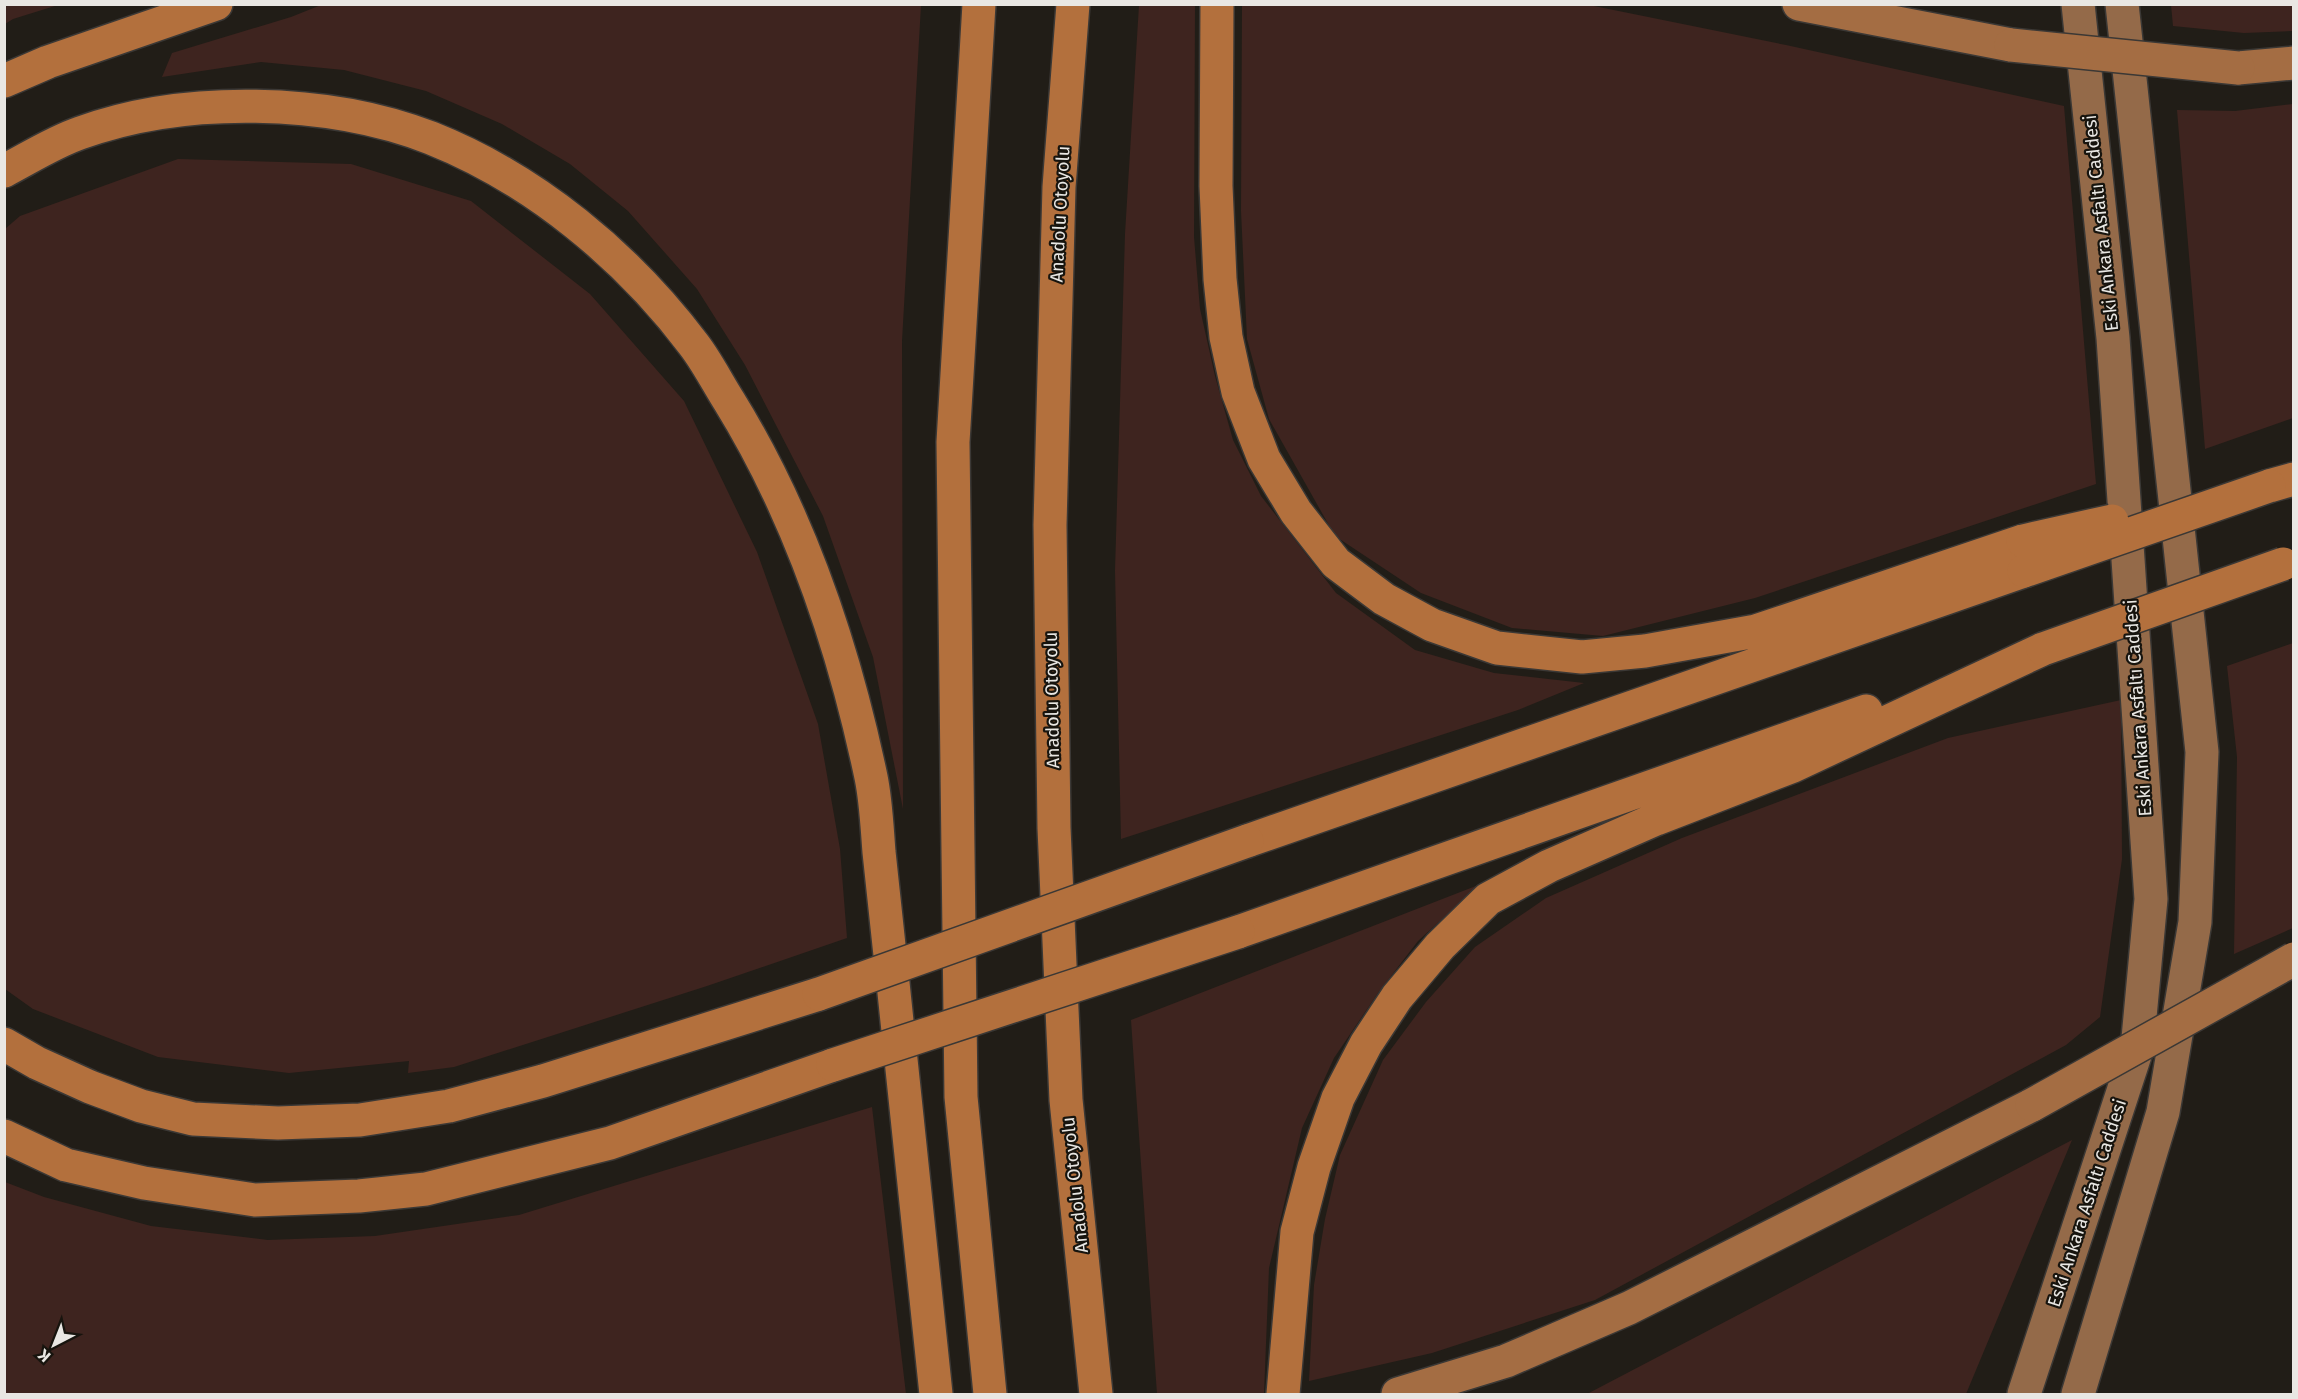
<svg xmlns="http://www.w3.org/2000/svg" width="2298" height="1399" font-family="'Fira Sans',sans-serif">
	<style>
		.green { fill: #3e241f }
		.lines { fill: none; stroke-linecap: round; stroke-linejoin: round }
		.primary-casing { stroke: #3b3835; stroke-width: 36 }
		.trunk-casing { stroke: #3b3835; stroke-width: 36 }
		.motorway-casing { stroke: #3b3835; stroke-width: 36 }
		.primary { stroke: #946a49; stroke-width: 33 }
		.trunk { stroke: #a46d43; stroke-width: 33 }
		.motorway { stroke: #b3703d; stroke-width: 33 }
		.trunk-bridge-casing { stroke: #3b3835; stroke-width: 36; stroke-linecap: butt }
		.motorway-bridge-casing { stroke: #3b3835; stroke-width: 36; stroke-linecap: butt }
		.trunk-bridge { stroke: #a46d43; stroke-width: 33 }
		.motorway-bridge { stroke: #b3703d; stroke-width: 33 }
		.labels { text-anchor: middle; dominant-baseline: central; stroke-width: 4.5; stroke-linejoin: round; paint-order: stroke }
		.street-label { font-size: 18px; fill: #e9e7e3; stroke: #17140e }
	</style>
	<rect width="100%" height="100%" fill="#211d17"/>
	<path class="green" d="M4,5l1,-1 53,1 -45,14 -8,5z
		M321,5h600l-19,336 1,468 -30,-152 -50,-141 -78,-151 -48,-76 -69,-78 -58,-47 -68,-40 -76,-33 -82,-21 -83,-8 -99,15 10,-24 119,-36z
		M1139,5h56l-1,232 6,72 15,67 18,64 28,56 75,97 79,57 79,23 90,10 -66,27 -397,129 -6,-268 10,-337z
		M1242,5h347l197,40 278,61 32,378 -341,114 -152,38 -91,-8 -91,-35 -86,-57 -66,-117 -22,-80 -6,-128z
		M2171,5h122v26l-49,2 -71,-7z
		M2293,104v314l-88,31 -28,-339 58,1z
		M178,159l173,5 120,37 119,93 94,107 73,151 61,172 22,125 7,89 -140,48 -253,81 -46,6 1,-12 -120,12 -131,-16 -125,-48 -28,-20v-760l15,-13z
		M2293,643v285l-59,26 3,-197 -10,-91z
		M2121,700l1,159 -22,158 -34,28 -471,255 -163,53 -123,28 5,-96 11,-66 15,-64 43,-95 43,-58 49,-55 71,-49 136,-60 266,-100z
		M1481,884l-63,57 -40,52 -44,65 -32,70 -33,140 -5,126h-107l-26,-374z
		M872,1107l34,287h-901v-212l39,15 107,29 117,14 107,-4 144,-21z
		M2072,1140l-106,254h-379z"/>
	<g class="lines">
		<defs>
			<path id="primary" d="M2024,1394l113,-345 14,-150 -38,-561 -35,-334
				M2078,1394l85,-282 32,-190 7,-170 -80,-748"/>
			<path id="trunk" d="M1799,4l212,41
				M2238,68l56,-5
				M1398,1394l108,-33 123,-53 403,-203"/>
			<path id="motorway" d="M979,4l-26,438 8,655 29,297
				M1073,4l-14,183 -9,338 4,303 12,272 30,294
				M1217,4l-1,182 4,93 6,58 12,55 26,67 32,53 40,51 48,36 48,26 65,23 85,9 63,-6 111,-20 267,-90
				M4,81l44,-19 168,-58
				M4,171c25,-13 50,-29 76,-38 104,-38 248,-35 351,5 103,41 196,118 263,207 13,17 23,37 35,56 71,115 114,243 142,376 5,24 6,50 8,75 5,43 9,87 14,131 14,137 28,274 43,411
				M2269,486l25,-7
				M1247,841l777,-270
				M1238,932l628,-221
				M4,1044l33,19 53,24 51,19 52,13 85,4 82,-3 89,-14 94,-25 276,-87
				M4,1136l62,29 78,18 111,17 104,-4 67,-7 184,-46 223,-78
				M1283,1394l14,-162 17,-65 24,-69 28,-54 31,-47 43,-51 48,-47 61,-33 107,-47 137,-53 250,-117"/>
		</defs>
		<use href="#primary" class="primary-casing"/>
		<use href="#trunk" class="trunk-casing"/>
		<use href="#motorway" class="motorway-casing"/>
		<use href="#primary" class="primary"/>
		<use href="#trunk" class="trunk"/>
		<use href="#motorway" class="motorway"/>
		<defs>
			<path id="trunk-bridge" d="M2011,45l227,23
				M2032,1105l262,-146"/>
			<path id="motorway-bridge" d="M2023,541l89,-20
				M2024,571l245,-85
				M2043,649l240,-85
				M819,994l428,-153
				M833,1065l405,-133"/>
		</defs>
		<use href="#trunk-bridge" class="trunk-bridge-casing"/>
		<use href="#motorway-bridge" class="motorway-bridge-casing"/>
		<use href="#trunk-bridge" class="trunk-bridge"/>
		<use href="#motorway-bridge" class="motorway-bridge"/>
	</g>
	<g class="labels">
		<g class="street-label">
			<text transform="translate(1060 214) rotate(-87)">Anadolu Otoyolu</text>
			<text transform="translate(2101 223) rotate(-96)">Eski Ankara Asfaltı Caddesi</text>
			<text transform="translate(1052 700) rotate(-91)">Anadolu Otoyolu</text>
			<text transform="translate(2138 708) rotate(-94)">Eski Ankara Asfaltı Caddesi</text>
			<text transform="translate(1075 1185) rotate(-96)">Anadolu Otoyolu</text>
			<text transform="translate(2087 1203) rotate(-72)">Eski Ankara Asfaltı Caddesi</text>
		</g>
	</g>
	<rect width="2298" height="1399" fill="none" stroke="#e9e7e3" stroke-width="12"/>
	<g transform="translate(54 1345) rotate(222)" stroke="#17140e" stroke-width="4.5" paint-order="stroke">
	<path d="M0-4.5L10 22L0 15L-10 22Z" fill="#e9e7e3"/>
	<text y="-9" font-size="16" font-weight="bold" text-anchor="middle" fill="#e9e7e3">K</text>
	</g>
</svg>
